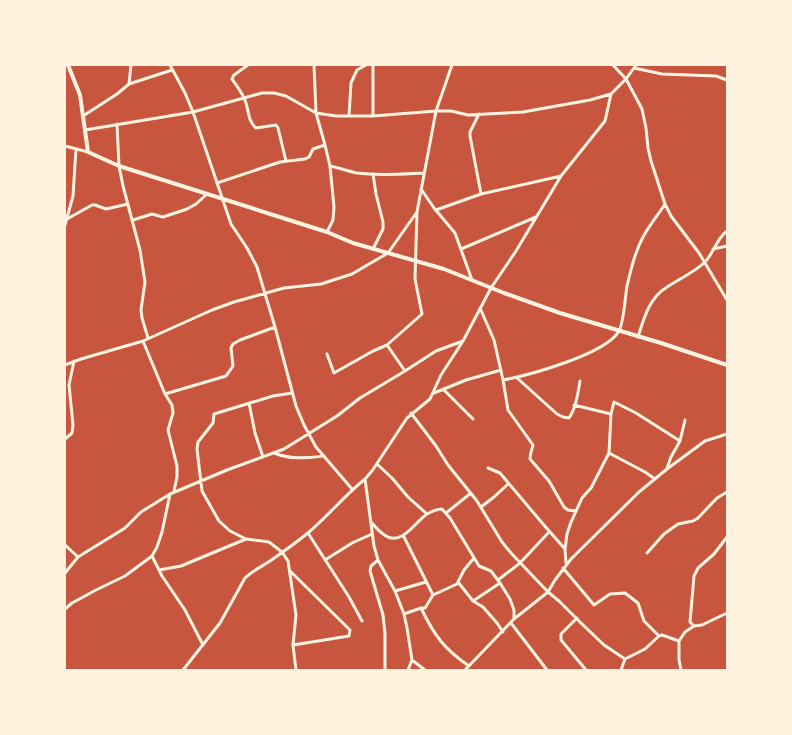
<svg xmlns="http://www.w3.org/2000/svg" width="792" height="735" font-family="'Golos Text',sans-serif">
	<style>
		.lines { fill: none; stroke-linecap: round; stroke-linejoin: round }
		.minor { stroke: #fff3e0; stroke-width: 3 }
		.tertiary { stroke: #fff3e0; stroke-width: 4 }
	</style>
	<rect width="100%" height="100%" fill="#c8553d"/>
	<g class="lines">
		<path class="minor" d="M170,65l15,28 8,19 38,112 16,24 10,19 18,60 21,79 8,19 12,22 36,42
			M248,65l-14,10 -2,4c4,6 9,12 12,19 5,9 3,23 12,30l20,-3 2,3 8,33
			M314,65l2,48 9,32 5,21 4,41 -1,13 -6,12
			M613,65l13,14 16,30 4,19 2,20 3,13 14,43 6,12 28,37 28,47
			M634,68l28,6 54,2 11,4
			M129,84l43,-14
			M479,114l-9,18v4l11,58
			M83,116l34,-22 12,-10 2,-19
			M349,116l2,-33 6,-13 9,-5
			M373,116v-51
			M117,124l2,42 4,20 17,64 5,32 -4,28 1,8 6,20
			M85,130l108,-18 69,-19h12l12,3 30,17 20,3h37l63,-5h15l17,4 55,-3 67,-12 21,-6
			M65,146l23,6
			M330,166c9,2 18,5 27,7 23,3 45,1 67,0
			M373,174l3,20 7,28v7l-10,20
			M217,183l63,-21 25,-3 4,-2 4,-8 12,-4
			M421,189l13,19 21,25 17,47
			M436,210l45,-16 80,-18
			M67,219l25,-14h3l11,4 22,-5
			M133,220l19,-6 11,3 24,-8 9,-5 11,-10
			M65,225l8,-29 3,-47
			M461,249l75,-32
			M713,249l14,-3
			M480,308l14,32 9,40 5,30 25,35c-1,5 -3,8 -3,14l19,22 15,26 4,3 8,1
			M638,337c6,-19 11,-39 29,-50 12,-8 26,-14 37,-24 9,-8 12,-24 23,-32
			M143,341l22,53 7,11 1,8 -5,17 9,36v11l-3,14
			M387,345l18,26
			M327,354l7,19 39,-22 14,-6 35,-31 -7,-35 2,-67 19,-101 16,-46
			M65,365l16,-6 62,-18 69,-31 22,-8 50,-14 37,-4 31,-10 36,-21 29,-41
			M516,377l41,37 6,3 6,1c7,-10 9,-25 11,-37
			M503,380c27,-5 103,-26 116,-49 5,-9 6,-34 8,-45 4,-17 8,-34 16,-49 6,-11 15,-22 22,-33
			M443,389l30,30
			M292,393l-19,3 -59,18 -1,9 -15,19 -1,7 5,42 17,30 11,10 16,8 23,3 13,10 6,9 8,54 -3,30 3,25
			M434,393l32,-13 35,-10
			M165,394l61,-18 7,-10 -2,-18 2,-4 7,-4 35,-13
			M249,403l6,30 8,24
			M574,405l37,9
			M411,413l25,33 12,19 29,36 25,41 9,11 37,39 11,9 23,23 22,21 21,14
			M65,439l7,-6 1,-8 -4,-40 5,-24
			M274,453c18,7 31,5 50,3
			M609,453l36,19 10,7
			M377,464l15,14 16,19 19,17
			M488,468l12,5 43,51 22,25
			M667,468l4,-11 9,-16 5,-21
			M481,507l13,-10 14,-13
			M446,513l25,-20
			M372,523c4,5 9,10 14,13 16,10 30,-15 41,-22 5,-3 11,-5 15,-5l8,9 29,48 12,5 9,12 10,16 4,11v9
			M308,533l41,64 13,24
			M403,535l30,60
			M65,545l13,12
			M647,553l17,-19 14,-10 15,-3 5,-3 19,-20 10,-6
			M152,556l10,20 23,34 18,35
			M325,560l27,-17 20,-9
			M378,560l-7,6 -1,5 13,44 2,19v36
			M566,563l-1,-14 2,-15 4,-12 11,-24 9,-10 18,-35 2,-39 3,-12 22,11 44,28
			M563,568l31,37 16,-11 15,-1 13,10 6,18 15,15
			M159,570l22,-4 65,-27
			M290,571l60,59 -1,6 -56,9
			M65,573l13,-16 47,-29 16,-16 29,-18 57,-24 57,-21 53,-33 23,-18 45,-27 31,-20 27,-10
			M498,580l22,-17 29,-31
			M458,582l15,19 10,6 14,16 6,9
			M395,591l31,-9
			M473,601l27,-18
			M421,608c13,27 23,41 48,58
			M65,609l7,-6 24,-13 29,-14 27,-20 5,-9 5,-15 8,-38
			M404,614l17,-6h4l8,-13 24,-11 7,-14 10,-12
			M577,618l-16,16v6l25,30
			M511,623l36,47
			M694,626l-4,-4 4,-46 4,-8 16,-14 13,-17
			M679,641v19l2,10
			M412,660l13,10
			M183,670l37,-47 25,-45c7,-7 16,-11 25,-17 13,-9 27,-19 39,-29 20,-17 36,-37 56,-53
			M408,670l4,-10 -5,-32 -3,-14 -9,-23 -17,-31 -4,-14 -9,-67 7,-8 35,-53 23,-19 11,-24 22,-34 28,-53 25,-37 45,-75 44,-55 6,-27 15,-15 10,-14
			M465,670l49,-51 34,-27 7,-12 16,-21 68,-67 28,-23 38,-28 22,-7
			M621,670l4,-11 20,-10 14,-13 3,-1 17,6 6,-9 9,-6 8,-1 25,-12"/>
		<path class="tertiary" d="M68,65l12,30 8,57 31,14 208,66 26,11 91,26 60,24 56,20 101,30 66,22"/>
	</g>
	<rect width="792" height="735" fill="none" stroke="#fff3e0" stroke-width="132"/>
</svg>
